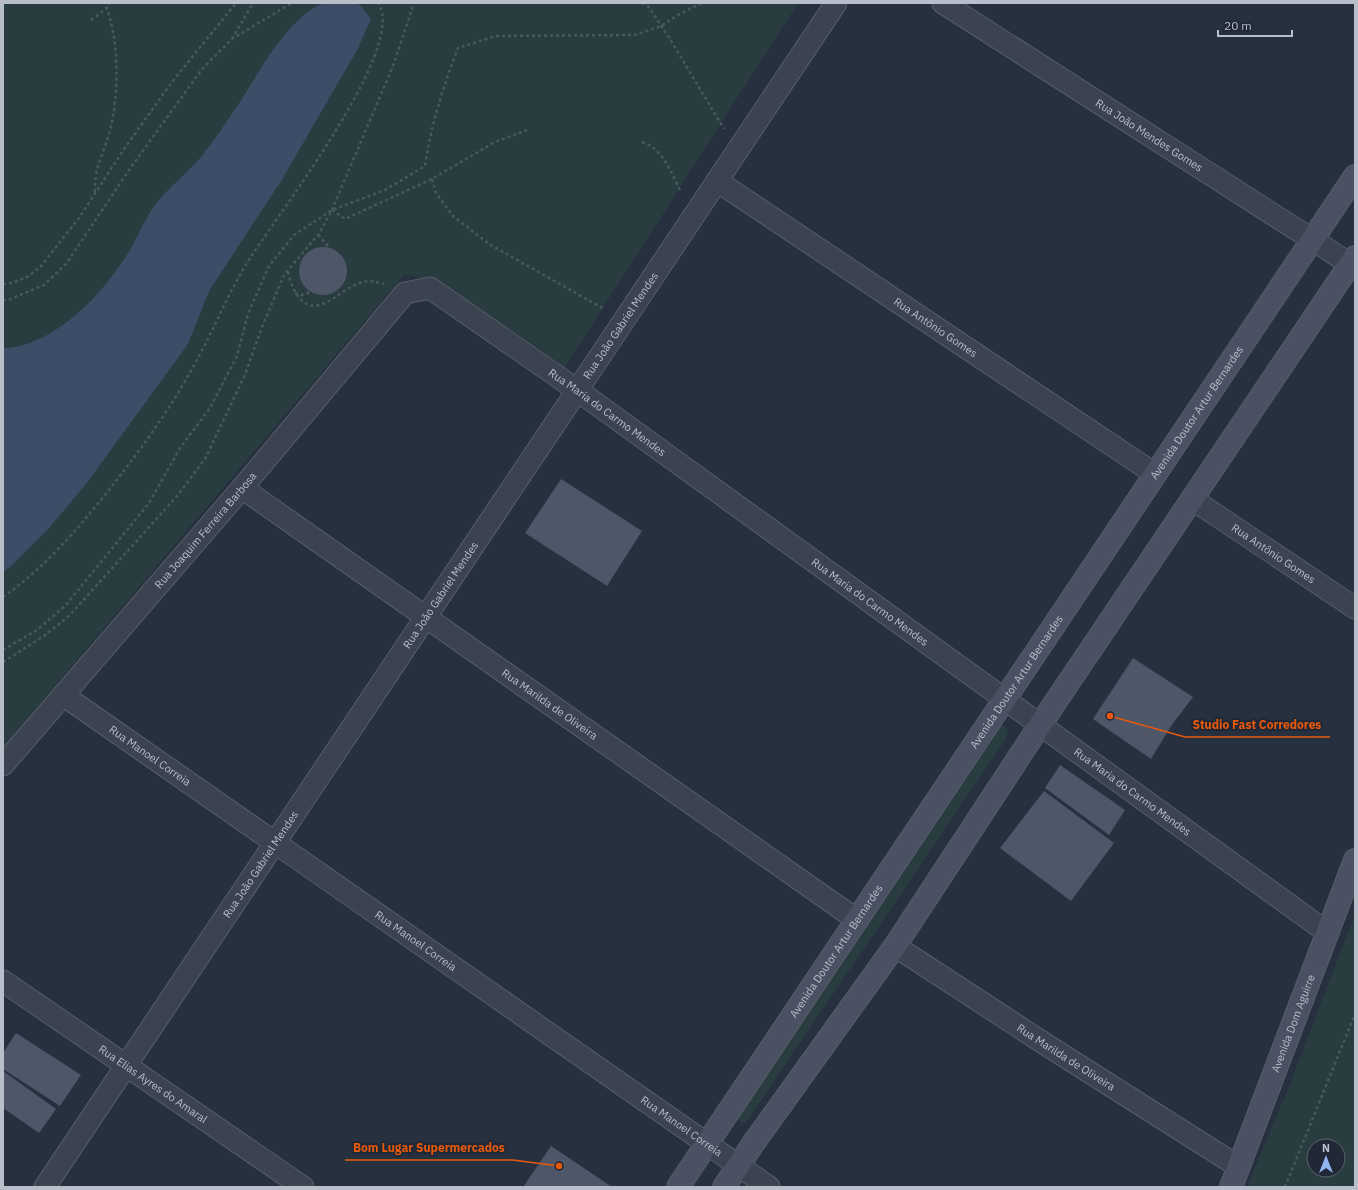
<svg xmlns="http://www.w3.org/2000/svg" width="1358" height="1190" font-family="'IBM Plex Sans',sans-serif">
	<style>
		.green { fill: #293d41; fill-rule: evenodd }
		.water { fill: #3e4d67 }
		.building { fill: #4e5768 }
		.lines { fill: none; stroke-linecap: round; stroke-linejoin: round }
		.minor-casing { stroke: #565e6a; stroke-width: 23 }
		.secondary-casing { stroke: #565e6a; stroke-width: 24 }
		.path { stroke: #47595d; stroke-width: 2.5; stroke-dasharray: 3 3; stroke-linecap: butt }
		.minor { stroke: #3b4350; stroke-width: 21 }
		.secondary { stroke: #4a5162; stroke-width: 22 }
		.labels { text-anchor: middle; dominant-baseline: central; stroke-width: 4; stroke-linejoin: round; paint-order: stroke }
		.street-label { font-size: 11px; fill: #b8beca; stroke: #202735 }
		.leader { fill: none; stroke: #e8590c; stroke-width: 1.5 }
		.callout-dot { fill: #e8590c; stroke: #202735; stroke-width: 1.5 }
		.callout-label { font-size: 12px; text-anchor: middle; font-weight: bold; fill: #e8590c; stroke: #202735; stroke-width: 4; stroke-linejoin: round; paint-order: stroke }
	</style>
	<rect width="100%" height="100%" fill="#27303f"/>
	<path class="green" d="M3,3h795l-233,364 -123,-85 -38,-7 -401,472z
		M1003,725l5,4 -2,10 -261,385 -11,-6 260,-391z
		M1355,914v273h-108l43,-103zM1314,1146h24v24h-24z"/>
	<path class="water" d="M325,3h28l7,2 11,14 -14,31 -74,128 -74,113 -21,53 -102,140 -36,43 -40,40 -7,5v-224c15,1 33,-7 46,-14 36,-21 62,-53 84,-89 7,-13 13,-28 22,-40 13,-17 32,-32 46,-48 13,-16 25,-35 37,-52 19,-29 52,-92 87,-102z"/>
	<path class="building" d="M299 271a24 24 0 1 1 48 0a24 24 0 1 1-48 0Z
		M561,479l81,52 -35,55 -82,-53z
		M1133,658l60,39 -22,29 -20,33 -58,-40z
		M1060,765l65,45 -16,25 -64,-47z
		M1044,791l70,52 -43,58 -71,-53z
		M16,1033l65,42 -21,31 -57,-37v-16z
		M3,1071l53,38 -17,24 -36,-25z
		M551,1146l61,41h-89z"/>
	<g class="lines">
		<defs>
			<g id="minor">
				<path id="s1" d="M943,3l412,264"/>
				<path id="s2" d="M717,181l438,293"/>
				<path id="s3" d="M242,488l615,432"/>
				<path id="s4" d="M1192,499l163,109"/>
				<path id="s5" d="M63,695l706,492"/>
				<path id="s6" d="M3,765l239,-277 163,-195 25,-5 147,102 751,543"/>
				<path id="s7" d="M895,946l150,98 194,123"/>
				<path id="s8" d="M3,981l300,206"/>
				<path id="s9" d="M45,1187l791,-1184"/>
			</g>
			<g id="secondary">
				<path id="s10" d="M678,1187l677,-1011"/>
				<path d="M724,1187l31,-46 140,-195 145,-221 315,-468"/>
				<path id="s11" d="M1231,1187l124,-327"/>
			</g>
		</defs>
		<use href="#minor" class="minor-casing"/>
		<use href="#secondary" class="secondary-casing"/>
		<path class="path" d="M642,3l6,3 22,33 54,90
			M91,20l16,-12 3,-5
			M232,39l21,-36
			M642,142c22,7 29,31 39,50
			M432,179l4,14 17,23 36,28 115,65
			M95,192c-1,-26 9,-38 15,-62 9,-34 10,-96 -6,-127
			M332,210l13,9 87,-40 63,-37 32,-12
			M318,235l11,12
			M288,272c4,17 14,42 37,31 13,-6 23,-17 38,-21 7,-2 13,0 21,2
			M3,284l9,-1 17,-7 12,-10 38,-48 45,-69 48,-67 64,-79
			M295,293l6,2 9,-3
			M3,300h5l36,-15 22,-21 63,-94 73,-101 30,-30 60,-36
			M3,597c50,-35 89,-85 126,-133 26,-34 50,-70 70,-108 16,-30 29,-61 46,-90 25,-42 165,-219 133,-263
			M3,650l34,-20 29,-25 83,-102 31,-55 30,-40 27,-52 11,-42 21,-48 25,-31 38,-25 53,-20 40,-24c6,-41 18,-79 33,-118l38,-12 139,-1 26,-9 20,-13 21,-10
			M3,662l41,-26 26,-21 108,-120 27,-36 39,-82 18,-50 22,-52 34,-40 14,-25 61,-144 21,-63
			M1285,1187l70,-173"/>
		<use href="#minor" class="minor"/>
		<use href="#secondary" class="secondary"/>
	</g>
	<g class="labels">
		<g class="street-label">
			<text stroke="none"><textPath href="#s1" startOffset="245">Rua João Mendes Gomes</textPath></text>
			<text stroke="none"><textPath href="#s9" startOffset="1036">Rua João Gabriel Mendes</textPath></text>
			<text stroke="none"><textPath href="#s2" startOffset="263">Rua Antônio Gomes</textPath></text>
			<text stroke="none"><textPath href="#s10" startOffset="932">Avenida Doutor Artur Bernardes</textPath></text>
			<text stroke="none"><textPath href="#s6" startOffset="862">Rua Maria do Carmo Mendes</textPath></text>
			<text stroke="none"><textPath href="#s6" startOffset="310">Rua Joaquim Ferreira Barbosa</textPath></text>
			<text stroke="none"><textPath href="#s4" startOffset="98">Rua Antônio Gomes</textPath></text>
			<text stroke="none"><textPath href="#s9" startOffset="712">Rua João Gabriel Mendes</textPath></text>
			<text stroke="none"><textPath href="#s6" startOffset="1186">Rua Maria do Carmo Mendes</textPath></text>
			<text stroke="none"><textPath href="#s10" startOffset="608">Avenida Doutor Artur Bernardes</textPath></text>
			<text stroke="none"><textPath href="#s3" startOffset="376">Rua Marilda de Oliveira</textPath></text>
			<text stroke="none"><textPath href="#s5" startOffset="106">Rua Manoel Correia</textPath></text>
			<text stroke="none"><textPath href="#s6" startOffset="1510">Rua Maria do Carmo Mendes</textPath></text>
			<text stroke="none"><textPath href="#s9" startOffset="388">Rua João Gabriel Mendes</textPath></text>
			<text stroke="none"><textPath href="#s5" startOffset="430">Rua Manoel Correia</textPath></text>
			<text stroke="none"><textPath href="#s10" startOffset="284">Avenida Doutor Artur Bernardes</textPath></text>
			<text stroke="none"><textPath href="#s11" startOffset="175">Avenida Dom Aguirre</textPath></text>
			<text stroke="none"><textPath href="#s7" startOffset="204">Rua Marilda de Oliveira</textPath></text>
			<text stroke="none"><textPath href="#s8" startOffset="182">Rua Elias Ayres do Amaral</textPath></text>
			<text stroke="none"><textPath href="#s5" startOffset="754">Rua Manoel Correia</textPath></text>
		</g>
	</g>
	<path class="leader" d="M1110 716L1185 737H1330M559 1166L513 1160H345"/>
	<g class="callout-dot">
		<circle cx="1110" cy="716" r="4"/>
		<circle cx="559" cy="1166" r="4"/>
	</g>
	<g class="callout-label">
		<text x="1257" y="729">Studio Fast Corredores</text>
		<text x="429" y="1152">Bom Lugar Supermercados</text>
	</g>
	<rect width="1358" height="1190" fill="none" stroke="#b8beca" stroke-width="8"/>
	<g transform="translate(1326 1158)"><circle r="19" fill="#202735" stroke="#5d6371"/>
	<path d="M0-3L7 15L0 10L-7 15Z" fill="#95b4f2"/>
	<text y="-6" font-size="11" font-weight="bold" text-anchor="middle" fill="#b8beca">N</text>
	</g>
	<path d="M1218 30v6h74v-6" fill="none" stroke="#b8beca" stroke-width="2"/>
	<text x="1224" y="30" font-size="12" fill="#b8beca" stroke="#202735" stroke-width="3" paint-order="stroke">20 m</text>
</svg>
